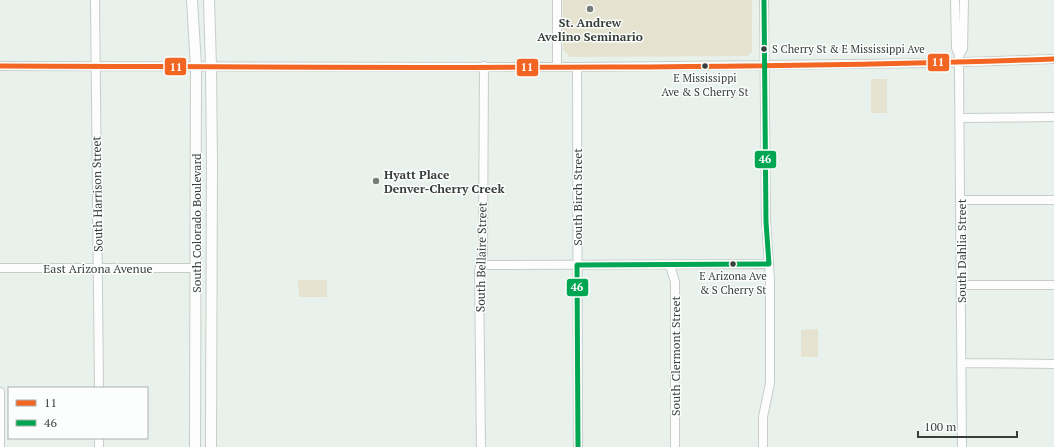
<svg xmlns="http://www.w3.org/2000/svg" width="1054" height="447" font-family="'PT Serif',serif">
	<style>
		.green { fill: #e5e3d0 }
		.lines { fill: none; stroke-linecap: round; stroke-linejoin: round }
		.minor-casing { stroke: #c7ceca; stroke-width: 10 }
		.major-casing { stroke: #c7ceca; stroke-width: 12 }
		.minor { stroke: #fcfdfc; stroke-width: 8 }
		.major { stroke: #fcfdfc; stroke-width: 10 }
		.bus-1-casing { stroke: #fbfefc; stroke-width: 8 }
		.bus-2-casing { stroke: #fbfefc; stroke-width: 8 }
		.bus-1 { stroke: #f26522; stroke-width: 5 }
		.bus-2 { stroke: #00a651; stroke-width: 5 }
		.poi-dot { fill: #767d78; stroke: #fbfefc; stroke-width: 1.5 }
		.bus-dot { fill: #383e3a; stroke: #fbfefc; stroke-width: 1.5 }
		.labels { text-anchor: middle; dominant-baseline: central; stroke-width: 3; stroke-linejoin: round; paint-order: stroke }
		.bus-label { font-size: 11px; fill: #383e3a; stroke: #fbfefc }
		.poi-label { font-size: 12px; font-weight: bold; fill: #383e3a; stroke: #fbfefc }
		.street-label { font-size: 12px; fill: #383e3a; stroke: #fbfefc }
		.line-badge { stroke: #fbfefc; stroke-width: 1.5 }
		.badge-label { font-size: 11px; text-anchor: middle; font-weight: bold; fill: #fff }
	</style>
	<rect width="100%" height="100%" fill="#e8f1ec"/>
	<path class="green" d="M563,0h189v52l-4,4 -178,1 -7,-7z
		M871,79h16v34h-16z
		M298,280h29v17h-28z
		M818,329v28h-17v-27z"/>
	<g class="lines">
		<defs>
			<path id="minor" d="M95,0l4,388
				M557,0v66
				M955,0l1,48 3,7v15l3,377
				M959,55l4,-6 1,-49
				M0,66l577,1 360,-4 117,-4
				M577,67l1,380
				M960,118l94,-1
				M960,200h94
				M481,265l288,-1
				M670,265l5,17v165
				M0,268h195
				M961,285h93
				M961,363l93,1
				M0,392v55
				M99,438v9
				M481,447l-2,-176 4,-18 1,-187
				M763,447v-30l7,-34v-104l-4,-57 -2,-222"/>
			<path id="major" d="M192,0l4,66 -1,381
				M209,0l2,66 1,97 -1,284"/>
		</defs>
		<use href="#minor" class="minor-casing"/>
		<use href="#major" class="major-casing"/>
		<use href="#minor" class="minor"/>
		<use href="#major" class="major"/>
		<defs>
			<path id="bus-1" d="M0,66c351,1 703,5 1054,-7"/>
			<path id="bus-2" d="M578,447l-1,-182 192,-1 -3,-42 -2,-222"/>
		</defs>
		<use href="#bus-1" class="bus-1-casing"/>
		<use href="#bus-2" class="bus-2-casing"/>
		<use href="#bus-1" class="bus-1"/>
		<use href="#bus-2" class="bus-2"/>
	</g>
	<g class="poi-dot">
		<circle cx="590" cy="9" r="4"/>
		<circle cx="376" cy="181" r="4"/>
	</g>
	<g class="bus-dot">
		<circle cx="764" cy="49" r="3.5"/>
		<circle cx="705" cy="66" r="3.5"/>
		<circle cx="733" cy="264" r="3.5"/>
	</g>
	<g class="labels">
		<g class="bus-label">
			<text x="772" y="49" text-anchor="start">S Cherry St &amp; E Mississippi Ave</text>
			<text x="705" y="78">E Mississippi<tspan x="705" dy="14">Ave &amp; S Cherry St</tspan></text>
			<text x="733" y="276">E Arizona Ave<tspan x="733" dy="14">&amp; S Cherry St</tspan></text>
		</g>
		<g class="poi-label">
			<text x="590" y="22">St. Andrew<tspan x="590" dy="14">Avelino Seminario</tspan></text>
			<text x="384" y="174" text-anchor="start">Hyatt Place<tspan x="384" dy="14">Denver-Cherry Creek</tspan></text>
		</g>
		<g class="street-label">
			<text transform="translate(97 194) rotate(-91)">South Harrison Street</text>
			<text transform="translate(577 197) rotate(-90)">South Birch Street</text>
			<text transform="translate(196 223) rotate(-90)">South Colorado Boulevard</text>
			<text transform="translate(961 251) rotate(-90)">South Dahlia Street</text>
			<text transform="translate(481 257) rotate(-89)">South Bellaire Street</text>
			<text x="98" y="268">East Arizona Avenue</text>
			<text transform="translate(675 356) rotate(-90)">South Clermont Street</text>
		</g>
	</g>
	<g class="line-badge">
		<rect x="927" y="53" width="23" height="19" rx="4" fill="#f26522"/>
		<rect x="164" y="57" width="23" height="19" rx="4" fill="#f26522"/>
		<rect x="516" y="58" width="23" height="19" rx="4" fill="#f26522"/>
		<rect x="754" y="150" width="23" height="19" rx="4" fill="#00a651"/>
		<rect x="566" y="278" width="23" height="19" rx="4" fill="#00a651"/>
	</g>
	<g class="badge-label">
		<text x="938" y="66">11</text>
		<text x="176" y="71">11</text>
		<text x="527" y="71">11</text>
		<text x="765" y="163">46</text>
		<text x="577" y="291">46</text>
	</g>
	<rect x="8" y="387" width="140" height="52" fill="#fbfefc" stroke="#adb1ae"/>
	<rect x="16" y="400" width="20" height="6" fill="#f26522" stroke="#adb1ae"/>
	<text x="44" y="407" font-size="12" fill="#383e3a">11</text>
	<rect x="16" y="420" width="20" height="6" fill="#00a651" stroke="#adb1ae"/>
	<text x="44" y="427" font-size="12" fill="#383e3a">46</text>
	<path d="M918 431v6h99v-6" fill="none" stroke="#383e3a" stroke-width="2"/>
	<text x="924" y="431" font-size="12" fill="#383e3a" stroke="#fbfefc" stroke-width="3" paint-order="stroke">100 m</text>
</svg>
